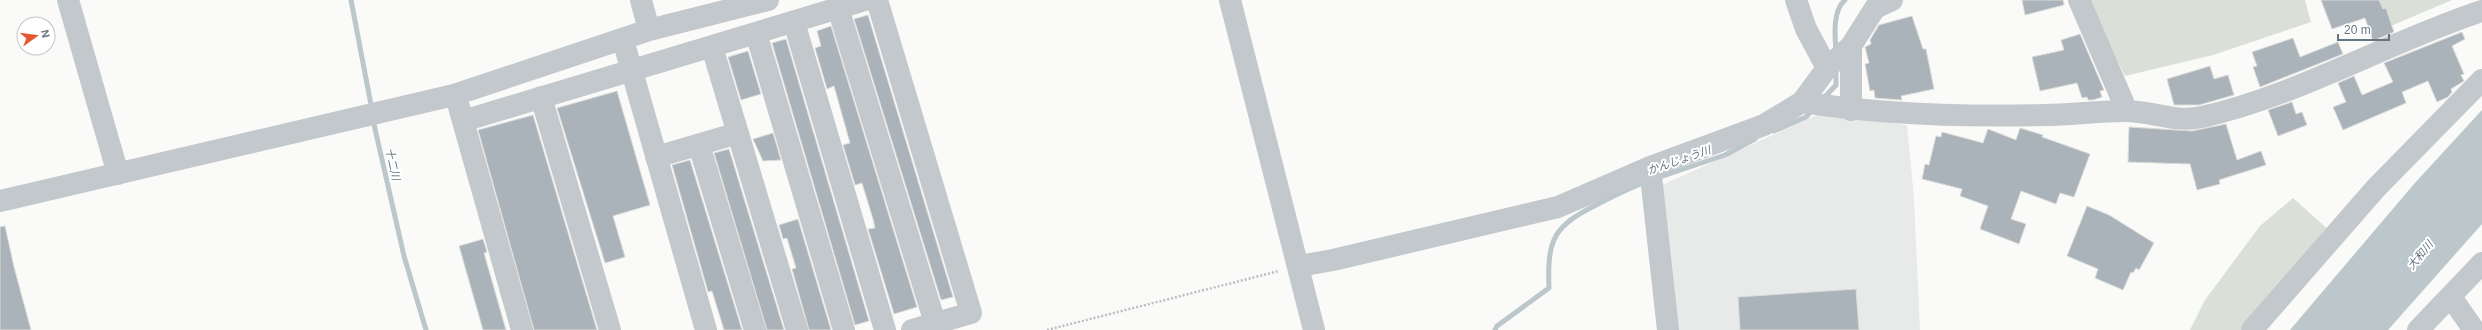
<svg xmlns="http://www.w3.org/2000/svg" width="2482" height="330" font-family="Arial,'Noto Sans JP',sans-serif">
	<style>
		.built { fill: #e8e9e9 }
		.green { fill: #dadfd7 }
		.water { fill: #bbc7cb }
		.lines { fill: none; stroke-linecap: round; stroke-linejoin: round }
		.stream { stroke: #bbc7cb; stroke-width: 5 }
		.building { fill: #aab3b9; stroke: #dcdcda }
		.path { stroke: #bbbfc2; stroke-width: 2.5; stroke-dasharray: 2 2; stroke-linecap: butt }
		.minor { stroke: #c3c8cc; stroke-width: 22 }
		.labels { text-anchor: middle; dominant-baseline: central; stroke-width: 4; stroke-linejoin: round; paint-order: stroke }
		.water-label { font-size: 11px; font-style: italic; fill: #60757c; stroke: #fff }
	</style>
	<rect width="100%" height="100%" fill="#fafaf8"/>
	<path class="built" d="M1819,114l88,11 7,73 6,132h-247l-11,-145z"/>
	<path class="green" d="M2087,0h218l6,22 -98,33 -88,21z
		M2375,0h77l-66,28z
		M2293,198l37,33 -89,99h-51l15,-30 55,-74z"/>
	<path class="water" d="M2482,110v114l-94,106h-98l124,-146z"/>
	<g class="lines">
		<path class="stream" d="M351,0l21,110
			M1836,52c-1,-15 -4,-41 9,-52
			M1823,99l13,-14v-17
			M373,120l31,136 22,74
			M1774,131l32,-14 7,-8
			M1657,178l68,-23 30,-16
			M1495,330l2,-4 52,-38c-2,-50 5,-62 49,-84 16,-8 31,-16 48,-22"/>
	</g>
	<path class="building" d="M2022,0h41l1,5 -39,10z
		M2321,0h58l4,9 3,-1 8,24 -21,9 -8,-23 -33,11z
		M868,15l85,282 -12,3 -87,-281z
		M1912,16l11,33h3l8,40 -33,7 1,4 -27,-2 -1,-8 -4,1 -5,-27 4,-1 -4,-16 6,-3 -1,-4 9,-15z
		M831,26l86,281 -23,7 -26,-85 7,-1 -2,-9 -11,-36 -7,2 -12,-40 7,-2 -16,-57 -7,3 -12,-41 6,-2 -4,-15z
		M2462,32l3,7 -13,7 12,28 -3,1 3,6 -13,8 1,3 -4,5 -11,5 -9,-21 -26,11 4,11 -63,27 -10,-23 13,-5 -8,-19 16,-7 8,19 31,-13 -9,-19z
		M2080,34l24,56 -4,1 2,6 -9,3h-5l-1,-3 -5,1 -5,-15 -37,8 -8,-34 32,-7 -3,-10z
		M2293,38l7,19 38,-15 5,12 -83,33 -7,-20 4,-1 -5,-14z
		M786,39l83,282 -14,4 -83,-282z
		M748,51l13,43 -20,6 -13,-43z
		M2210,66l4,13 14,-4 6,20 -35,10h-25l-7,-26z
		M617,91l33,114 -37,11 12,41 -20,6 -48,-155z
		M2292,102l4,12 6,-2 5,13 -29,11 -10,-26z
		M533,115l64,215h-63l-56,-200z
		M2226,124l11,36 24,-9 5,14 -47,15 1,4 -23,6 -7,-26 -62,-2 1,-35 63,4z
		M2020,128l23,7 -1,2 48,17 -16,43 -14,-4 -4,11 -35,-13 -10,28 15,5 -7,20 -39,-15 8,-23 -28,-10 2,-7 -40,-10 3,-15 4,1 7,-29 5,1 1,-5 41,11 5,-14 28,11z
		M773,133l8,27 -18,1 -10,-22z
		M729,149l55,181h-17l-53,-177z
		M690,160l52,170h-18l-12,-39 -4,1 -36,-127z
		M2087,206l22,9 45,28 -15,27 -3,-2 -3,5 -2,-1 -8,18 -28,-12 3,-9 -31,-13z
		M798,219l33,111h-22l-17,-61 4,-1 -9,-30 -4,1 -4,-14z
		M5,226l9,41 17,63h-31v-103z
		M483,239l4,13 -3,1 22,77h-23l-24,-84z
		M1856,289l3,41h-119l-2,-33z"/>
	<g class="lines">
		<path class="path" d="M1047,330l232,-59"/>
		<path class="minor" d="M68,0l50,174
			M641,0l8,30
			M877,0l94,313 -59,17
			M1230,0l84,330
			M1796,0l10,29 21,39
			M2079,0l48,111
			M838,8l97,315
			M794,22l91,308
			M756,33l88,297
			M623,40l83,290
			M712,47l85,283
			M541,97l69,233
			M1802,102c81,13 161,15 242,13 27,0 54,-4 81,-4 27,0 50,12 77,6 97,-22 186,-75 280,-106
			M459,107l63,223
			M1851,110v-64l24,-38 17,-8
			M463,121l402,-121
			M699,145l56,185
			M656,157l82,-24
			M1650,167l18,163
			M0,201l454,-106 195,-65 119,-30
			M1299,266l34,-6 225,-53 92,-40 114,-42 38,-23 25,-34 24,-22
			M2451,297l23,33
			M2252,330l124,-142 106,-108
			M2418,330l64,-67"/>
	</g>
	<g class="labels">
		<g class="water-label">
			<text transform="translate(1679 160) rotate(-19)">かんじょう川</text>
			<text transform="translate(393 164) rotate(77)">十二川</text>
			<text transform="translate(2420 255) rotate(-50)">大和川</text>
		</g>
	</g>
	<g transform="translate(36 36) rotate(76)"><circle r="19" fill="#ffffff" stroke="#c1c8cd"/>
	<path d="M0-3L7 15L0 10L-7 15Z" fill="#e4572e"/>
	<text y="-6" font-size="11" font-weight="bold" text-anchor="middle" fill="#657683">N</text>
	</g>
	<path d="M2338 34v6h51v-6" fill="none" stroke="#657683" stroke-width="2"/>
	<text x="2344" y="34" font-size="12" fill="#657683" stroke="#ffffff" stroke-width="3" paint-order="stroke">20 m</text>
</svg>
